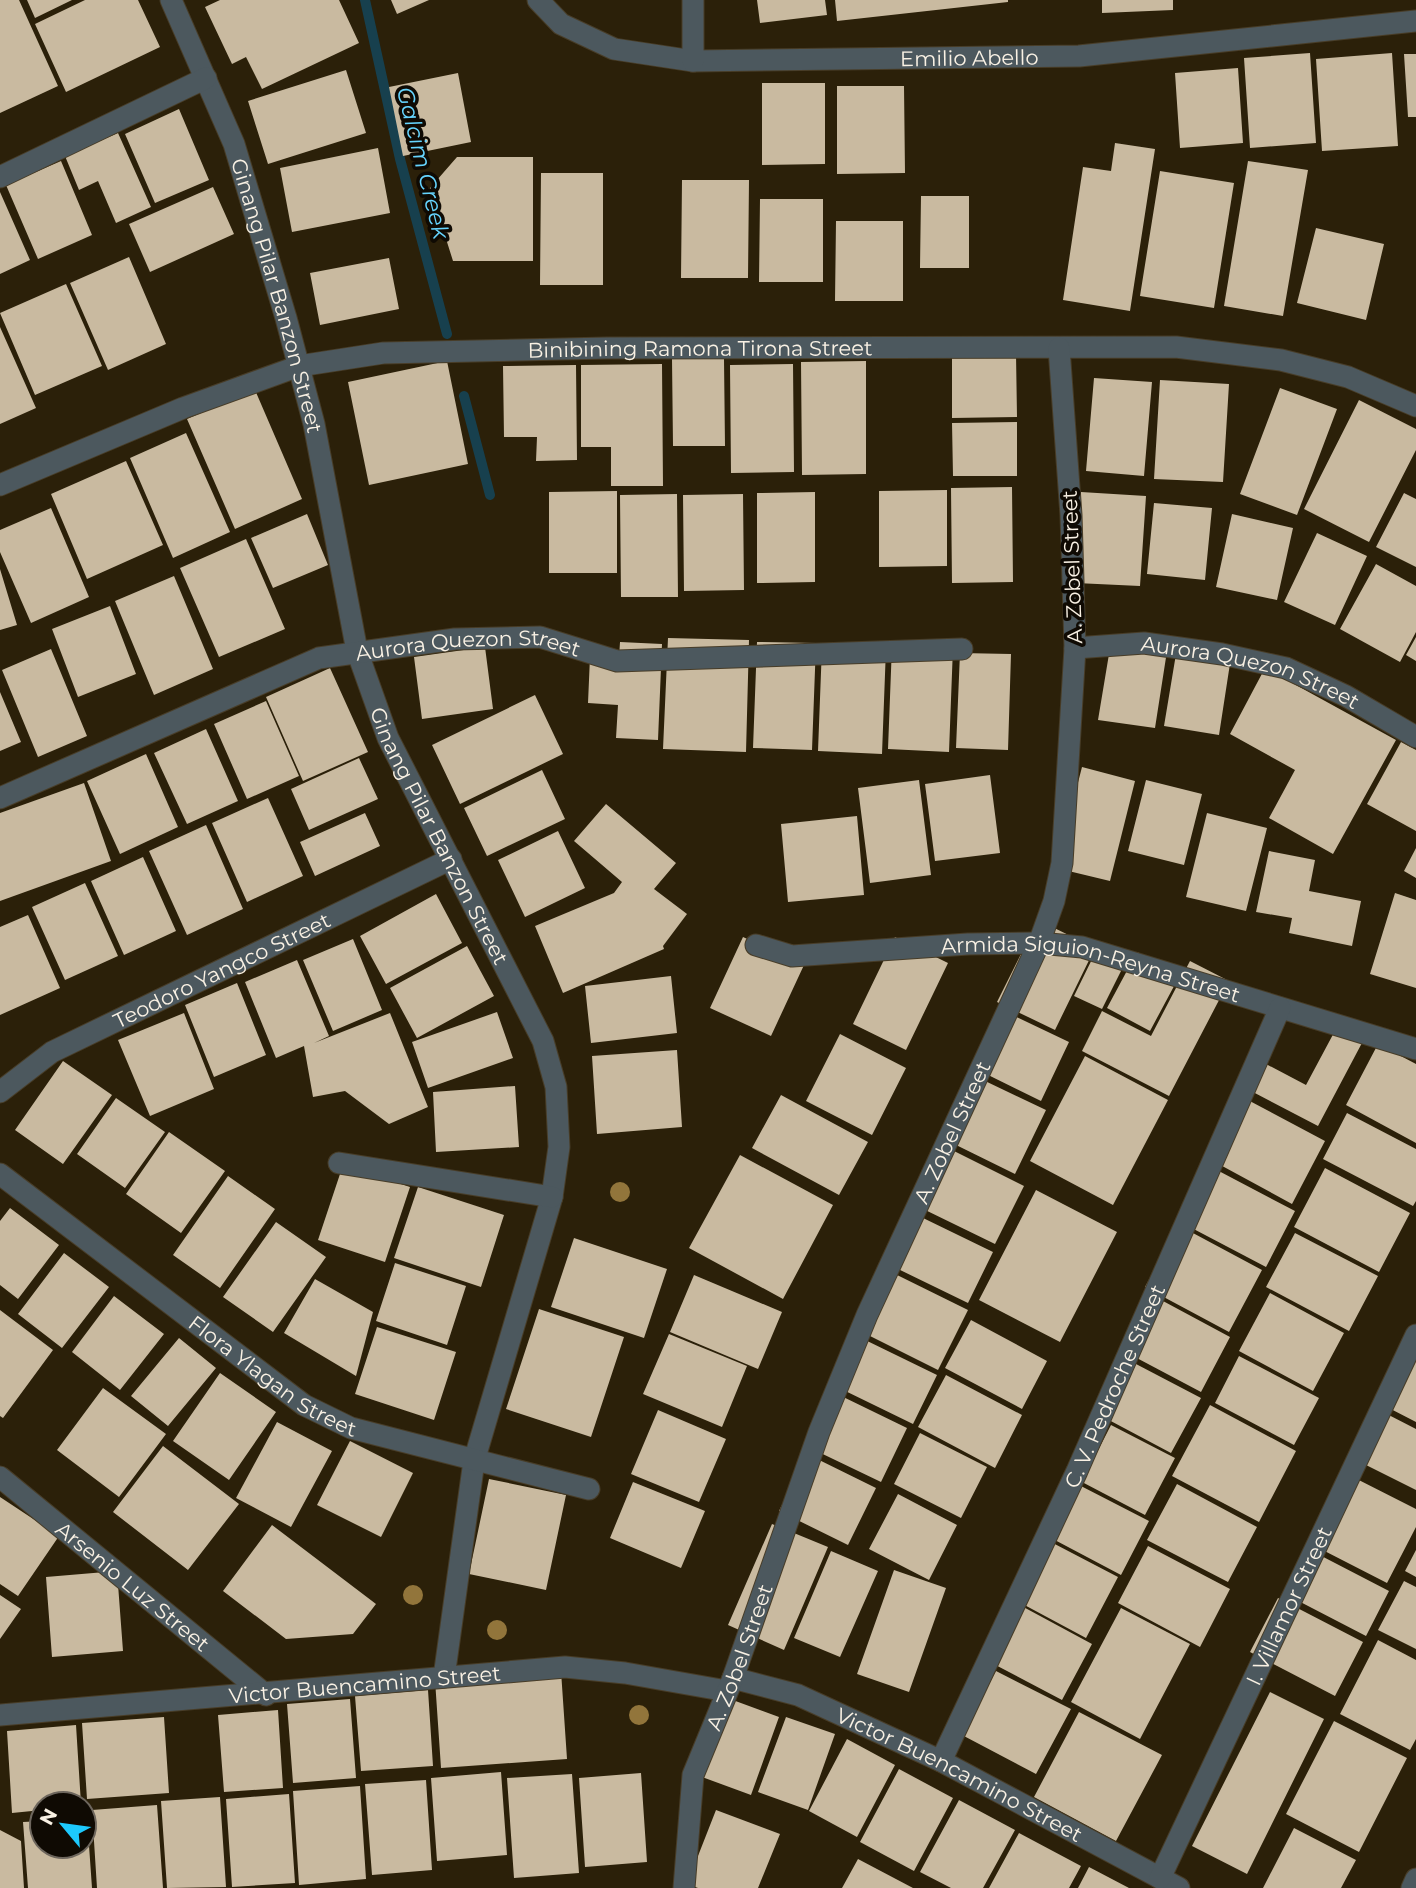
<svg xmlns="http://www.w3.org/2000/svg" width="1416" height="1888" font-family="Montserrat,sans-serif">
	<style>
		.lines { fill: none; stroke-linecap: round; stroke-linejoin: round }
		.stream { stroke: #17404e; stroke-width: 10 }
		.building { fill: #c9baa0 }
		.minor-casing { stroke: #483d28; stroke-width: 23 }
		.minor { stroke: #4c585e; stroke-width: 21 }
		.tree { fill: #92753b }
		.labels { text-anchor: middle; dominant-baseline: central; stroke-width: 7; stroke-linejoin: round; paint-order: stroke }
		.street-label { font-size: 21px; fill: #f9f1e4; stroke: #0f0a03 }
		.water-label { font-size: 23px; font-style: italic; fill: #66d4fe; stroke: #0f0a03 }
	</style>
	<rect width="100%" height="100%" fill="#2b2009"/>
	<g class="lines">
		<path class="stream" d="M365,0l35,159 47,175
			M464,396l26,99"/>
	</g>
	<path class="building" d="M0,0h19l39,86 -58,27z
		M27,0h45l-37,18z
		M85,0h53l22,47 -94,45 -31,-68z
		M220,0h119l20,43 -97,46 -16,-32 -14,7 -27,-57z
		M391,0h38l-32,14z
		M757,0h68l2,15 -67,8z
		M835,0h173v2l-171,19z
		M1102,0h71v10l-71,3z
		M1310,53l6,90 -66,5 -6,-90z
		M1392,53l6,93 -76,5 -6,-92z
		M1404,54h12v63h-8z
		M1238,68l5,75 -63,5 -5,-75z
		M346,70l20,63 -98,31 -20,-63z
		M458,73l13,69 -68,14 -14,-69z
		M762,83h63v81l-63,1z
		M837,86h67l1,87 -68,1z
		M179,109l30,71 -54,23 -30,-69z
		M118,133l33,74 -35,16 -18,-42 -19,9 -14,-34z
		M1115,143l40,6 -25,162 -67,-11 20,-133 28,4z
		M378,148l12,65 -98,19 -12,-64z
		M457,157h76v104h-80l-23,-73z
		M61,161l31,74 -54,24 -32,-74z
		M1248,161l60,9 -25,146 -59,-10z
		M1160,171l74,12 -20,125 -74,-12z
		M541,173h62v112h-63z
		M682,180h67l-1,98h-67z
		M213,187l21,47 -84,38 -21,-48z
		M0,192l30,68 -30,14z
		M921,196h48v72h-49z
		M760,199h63v83h-64z
		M836,221h67v80h-68z
		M1316,228l68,16 -18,76 -69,-17z
		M129,257l37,87 -58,26 -38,-87z
		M389,258l10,51 -79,16 -10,-52z
		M66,284l36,82 -67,29 -35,-82z
		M0,327l36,81 -36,16z
		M1016,354l1,63 -65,1v-63z
		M672,359h52l1,87h-52z
		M447,361l21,103 -99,21 -21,-103z
		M866,361v113l-64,1 -1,-113z
		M662,364l1,122h-52v-39h-30v-82z
		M793,364l1,108 -63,1 -1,-108z
		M576,365l1,95 -41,1 1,-24h-33l-1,-71z
		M1094,378l58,4 -8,94 -58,-5z
		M1160,380l69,4 -6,98 -69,-3z
		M1280,388l57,21 -40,106 -57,-21z
		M255,390l47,109 -67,30 -48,-110z
		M1359,400l57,29v21l-47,92 -65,-33z
		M1017,422v54h-64l-1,-53z
		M186,433l44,99 -57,26 -43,-100z
		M126,461l37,84 -76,34 -36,-85z
		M1012,487l1,95 -61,1 -1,-95z
		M947,490v76l-68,1v-76z
		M617,491v82h-68v-81z
		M815,492v90l-58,1v-90z
		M1081,492l65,4 -6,90 -64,-3z
		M1404,493l12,6v68l-40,-20z
		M677,494l1,103h-57l-1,-102z
		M743,494l1,96 -60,1 -1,-96z
		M1154,503l58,5 -7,72 -58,-6z
		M51,508l38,89 -58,26 -31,-71v-22z
		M307,514l21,51 -55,23 -22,-50z
		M1232,514l61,14 -16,72 -61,-13z
		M1317,533l50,23 -32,69 -51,-23z
		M246,539l39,90 -66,28 -39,-89z
		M1376,564l40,22v46l-16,30 -60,-33z
		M0,569l17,56 -17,5z
		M174,576l39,93 -59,26 -39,-94z
		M110,606l26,68 -58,23 -26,-68z
		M1416,637v24l-10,-6z
		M668,638l81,2 -3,112 -83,-3z
		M620,642l42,2 -4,96 -42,-2 2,-33 -30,-2 2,-46 29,1z
		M757,642l59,1 -4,107 -59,-2z
		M1111,642l56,9 -12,77 -57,-8z
		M892,645l61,2 -4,105 -61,-3z
		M822,646l64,2 -4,106 -64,-3z
		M485,647l8,62 -71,10 -8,-62z
		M1177,648l54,9 -12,78 -55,-9z
		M51,649l36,87 -49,21 -36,-87z
		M960,653l51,1 -3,96 -52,-2z
		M330,668l38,84 -65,29 -37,-84z
		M1265,668l131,72 -63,114 -64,-36 26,-48 -65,-36z
		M0,692l21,50 -21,9z
		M535,695l28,59 -103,50 -28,-59z
		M266,701l33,75 -52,23 -33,-75z
		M206,729l32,72 -51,23 -33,-71z
		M1401,742l15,8v81l-49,-27z
		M146,754l32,73 -58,27 -33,-73z
		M359,758l19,41 -69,31 -18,-41z
		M1082,767l53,14 -25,100 -54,-13z
		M542,770l23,49 -78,37 -23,-48z
		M990,775l10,78 -65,8 -10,-77z
		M919,780l12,95 -61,8 -12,-95z
		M1146,780l56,14 -18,71 -56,-14z
		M84,783l27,78 -111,40v-88z
		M268,798l35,78 -56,26 -35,-79z
		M606,804l70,59 -22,26 33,25 -24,32 1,3 -101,44 -28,-67 79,-33 8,-11 -48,-41z
		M365,813l15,33 -65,30 -15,-34z
		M1207,813l60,15 -21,83 -60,-14z
		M857,816l7,79 -76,7 -7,-78z
		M206,825l37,84 -56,26 -38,-84z
		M558,831l27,57 -60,29 -27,-57z
		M1416,848v30l-12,-7z
		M1269,851l46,9 -6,31 52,10 -9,45 -63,-13 3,-15 -36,-6z
		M143,857l33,74 -52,24 -33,-74z
		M85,883l33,73 -53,24 -33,-73z
		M1395,893l21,7v88l-46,-14z
		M436,894l26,49 -76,41 -26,-48z
		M28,915l32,73 -60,27v-88z
		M1038,920l57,28 -40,82 -58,-28z
		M743,937l61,28 -33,71 -61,-28z
		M895,937l53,26 -42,87 -53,-26z
		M353,939l29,71 -49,21 -30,-71z
		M467,946l27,50 -77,42 -27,-50z
		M1098,947l28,14 -24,48 -28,-13z
		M1137,952l43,23 -30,56 -43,-23z
		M297,960l32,76 -15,7 76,-30 38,94 -39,17 -44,-33 -32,6 -9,-51 -28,12 -31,-76z
		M1190,961l39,20 -60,115 -87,-45 20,-40 49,25z
		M671,976l6,57 -86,10 -6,-57z
		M237,983l29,72 -52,22 -29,-72z
		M1004,1011l65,31 -28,59 -65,-32z
		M497,1012l16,46 -85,30 -16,-46z
		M184,1013l30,76 -64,27 -32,-76z
		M1337,1027l26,14 -45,85 -67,-35 15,-27 40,21z
		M840,1034l66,34 -34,67 -66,-34z
		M1378,1044l38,20v79l-70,-38z
		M677,1050l5,77 -85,7 -5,-78z
		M1085,1056l83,44 -55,105 -83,-44z
		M63,1061l49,34 -49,69 -48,-34z
		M983,1080l63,30 -31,64 -63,-31z
		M515,1086l4,61 -83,5 -3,-60z
		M781,1095l87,47 -29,53 -87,-47z
		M116,1098l49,34 -40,56 -48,-34z
		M1246,1099l79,42 -33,63 -79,-43z
		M1347,1113l69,36v52l-3,5 -90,-47z
		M169,1132l56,39 -44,62 -55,-39z
		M946,1147l78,39 -29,58 -78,-38z
		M740,1155l93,50 -50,94 -94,-51z
		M343,1165l67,22 -25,75 -67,-22z
		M1325,1168l85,45 -31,59 -85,-45z
		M1215,1169l80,42 -29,56 -80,-42z
		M228,1176l47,33 -55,79 -47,-33z
		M418,1187l86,28 -23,72 -87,-29z
		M1036,1190l81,42 -57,110 -81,-42z
		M10,1208l49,37 -41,54 -18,-14v-64z
		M921,1217l72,35 -25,51 -72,-35z
		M276,1222l50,35 -53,75 -50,-35z
		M1178,1225l84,45 -33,62 -84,-45z
		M1295,1233l83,43 -29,55 -83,-44z
		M574,1238l93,31 -23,69 -93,-31z
		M64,1253l45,34 -47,61 -44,-34z
		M395,1263l71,23 -19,59 -71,-24z
		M891,1272l77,38 -30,60 -76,-38z
		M694,1275l88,37 -24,57 -88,-37z
		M315,1279l58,33 -17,64 -72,-43z
		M1270,1293l74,40 -31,58 -74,-40z
		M114,1296l50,38 -44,56 -48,-38z
		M1163,1301l67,36 -29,55 -68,-36z
		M539,1309l85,28 -33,100 -85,-28z
		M0,1310l53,40 -50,68 -3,-2z
		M971,1320l76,41 -25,48 -77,-41z
		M377,1327l79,25 -22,68 -79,-26z
		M669,1334l78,32 -25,61 -79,-33z
		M857,1336l80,39 -24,49 -80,-39z
		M179,1338l37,30 -48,58 -37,-30z
		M1416,1354v68l-33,-17z
		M1239,1356l80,42 -25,47 -79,-42z
		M1136,1364l65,34 -30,55 -64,-34z
		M220,1373l56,39 -47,68 -56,-39z
		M946,1375l76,40 -27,53 -77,-41z
		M103,1388l63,46 -47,63 -62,-47z
		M833,1392l74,36 -26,54 -75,-36z
		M1210,1405l86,46 -37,71 -87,-46z
		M658,1410l68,29 -27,63 -68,-28z
		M1381,1411l35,18v61l-60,-30z
		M277,1422l55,29 -41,76 -55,-29z
		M1111,1425l64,33 -30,57 -63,-33z
		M920,1433l67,34 -26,51 -67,-34z
		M350,1441l63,32 -32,64 -64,-32z
		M163,1446l76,58 -51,66 -75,-58z
		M807,1454l69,34 -28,57 -69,-34z
		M1343,1472l73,37v18l-29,56 -80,-41z
		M489,1479l77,16 -20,95 -77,-16z
		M633,1482l72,29 -24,57 -71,-30z
		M1177,1484l80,43 -29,55 -81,-42z
		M1079,1485l70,36 -28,54 -70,-37z
		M898,1494l59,31 -28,55 -60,-31z
		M0,1497l59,39 -41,60 -18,-12z
		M772,1524l56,23 -44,103 -56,-25z
		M272,1525l104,79 -23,30 -67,5 -63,-48z
		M1049,1541l69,36 -32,61 -69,-37z
		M1148,1546l82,43 -30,58 -82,-44z
		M1306,1548l83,43 -23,45 -83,-43z
		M1416,1550v27l-11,-6z
		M831,1551l47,20 -38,86 -46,-19z
		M894,1570l52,18 -37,104 -52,-18z
		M117,1571l6,80 -71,6 -6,-80z
		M1404,1581l12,6v62l-38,-19z
		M0,1595l21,14 -21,30z
		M1278,1598l85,44 -28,54 -85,-44z
		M1016,1603l76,41 -30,56 -76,-40z
		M1121,1608l69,36 -50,95 -69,-37z
		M1378,1640l38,20v79l-6,11 -70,-36z
		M561,1671l6,88 -126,9 -6,-88z
		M996,1671l75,38 -35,65 -74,-39z
		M428,1690l5,76 -72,5 -6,-75z
		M1270,1692l54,27 -77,155 -55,-28z
		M350,1699l6,79 -63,5 -6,-79z
		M730,1699l49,18 -28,78 -49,-18z
		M278,1710l5,78 -59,4 -6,-77z
		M1079,1712l83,43 -46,86 -82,-44z
		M164,1717l5,76 -82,6 -5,-76z
		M786,1717l49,17 -27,76 -50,-18z
		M1334,1721l73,37 -48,94 -73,-38z
		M76,1725l5,79h-39v6l-30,3 -5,-82z
		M847,1739l48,26 -38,72 -48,-26z
		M899,1769l54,29 -39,73 -54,-29z
		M501,1772l6,83 -70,6 -6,-83z
		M641,1773l6,89 -62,5 -6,-89z
		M572,1774l7,99 -65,5 -7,-100z
		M426,1780l6,90 -60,5 -7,-91z
		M360,1786l6,93 -67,6 -6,-94z
		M289,1794l6,89 -63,4 -6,-88z
		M220,1797l6,90 -59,1 -6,-87z
		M959,1800l56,30 -32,58h-32l-31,-16z
		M157,1805l6,83h-66l-5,-78z
		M716,1810l64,24 -22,54h-60l-11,-4z
		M87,1817l5,71h-64l-5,-66 19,-1v25h42v-28z
		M1294,1828l62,32 -15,28h-78z
		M0,1830l21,11 3,47h-24z
		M1019,1833l62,33 -12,22h-80z
		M858,1859l55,29h-71z
		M1089,1867l40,21h-51z"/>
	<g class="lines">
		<defs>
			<g id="minor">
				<path id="s1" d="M171,0l63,144 52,174 28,106 43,227 31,87 155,303 13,46 3,60 -7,50 -78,264 -30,216"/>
				<path id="s2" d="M538,0l23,24 53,25 79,12 386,-5 337,-35"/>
				<path d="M693,61v-61"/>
				<path d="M0,177l206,-99"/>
				<path id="s3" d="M0,485l183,-77 116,-42 84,-13 224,-5 569,-1 105,13 67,17 68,29"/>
				<path id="s4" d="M1075,648l69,-5 78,11 64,14 60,28 70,41"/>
				<path id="s5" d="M0,798l319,-140 136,-19 85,-2 77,24 345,-12"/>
				<path id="s6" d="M756,945l36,11 176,-12 71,-1 43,4 334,102"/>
				<path id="s7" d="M0,1092l52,-40 399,-193"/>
				<path d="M339,1163l213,34"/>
				<path id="s8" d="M0,1174l304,231 47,23 238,61"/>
				<path id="s9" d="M0,1477l266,218"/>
				<path id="s10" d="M733,1678l65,17 143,66 238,127"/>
				<path id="s11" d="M0,1715l565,-48 60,6 102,18"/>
				<path id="s12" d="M941,1761l136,-290 203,-463"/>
				<path id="s13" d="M1160,1878l256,-543"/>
				<path id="s14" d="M684,1888l9,-113 40,-97 86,-246 48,-117 172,-372 15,-42 8,-38 13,-215 -4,-133 -12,-167"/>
				<path d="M1412,1888l4,-9"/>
			</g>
		</defs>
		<use href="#minor" class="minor-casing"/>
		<use href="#minor" class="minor"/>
	</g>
	<g class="tree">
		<circle cx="620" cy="1192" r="10"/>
		<circle cx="413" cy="1595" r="10"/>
		<circle cx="497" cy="1630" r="10"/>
		<circle cx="639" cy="1715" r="10"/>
	</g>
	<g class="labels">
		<g class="street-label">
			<text stroke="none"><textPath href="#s2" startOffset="448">Emilio Abello</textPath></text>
			<text stroke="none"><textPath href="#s1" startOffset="315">Ginang Pilar Banzon Street</textPath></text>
			<text stroke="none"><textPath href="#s3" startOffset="724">Binibining Ramona Tirona Street</textPath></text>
			<text transform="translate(1072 567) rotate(-92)">A. Zobel Street</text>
			<text stroke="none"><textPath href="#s5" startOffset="499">Aurora Quezon Street</textPath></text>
			<text stroke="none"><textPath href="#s4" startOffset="180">Aurora Quezon Street</textPath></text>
			<text stroke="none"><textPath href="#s1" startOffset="882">Ginang Pilar Banzon Street</textPath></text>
			<text stroke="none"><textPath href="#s7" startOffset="254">Teodoro Yangco Street</textPath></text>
			<text stroke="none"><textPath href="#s6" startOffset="340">Armida Siguion-Reyna Street</textPath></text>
			<text stroke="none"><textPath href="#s14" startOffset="807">A. Zobel Street</textPath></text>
			<text stroke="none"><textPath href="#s8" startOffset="340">Flora Ylagan Street</textPath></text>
			<text stroke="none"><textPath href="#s12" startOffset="413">C. V. Pedroche Street</textPath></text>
			<text stroke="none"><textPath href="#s9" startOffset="172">Arsenio Luz Street</textPath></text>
			<text stroke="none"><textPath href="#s13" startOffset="301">I. Villamor Street</textPath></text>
			<text stroke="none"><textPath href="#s14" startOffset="240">A. Zobel Street</textPath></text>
			<text stroke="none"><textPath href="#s11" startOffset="366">Victor Buencamino Street</textPath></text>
			<text stroke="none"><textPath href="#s10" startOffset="247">Victor Buencamino Street</textPath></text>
		</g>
		<g class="water-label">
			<text transform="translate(423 163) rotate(76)">Galcim Creek</text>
		</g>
	</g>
	<g transform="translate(63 1825) rotate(299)"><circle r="33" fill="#0f0a03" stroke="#6d665d" stroke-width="2"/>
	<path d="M0-5L12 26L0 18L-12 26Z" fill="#1dc9fd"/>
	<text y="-10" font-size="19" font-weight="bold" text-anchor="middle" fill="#f9f1e4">N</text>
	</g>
</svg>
